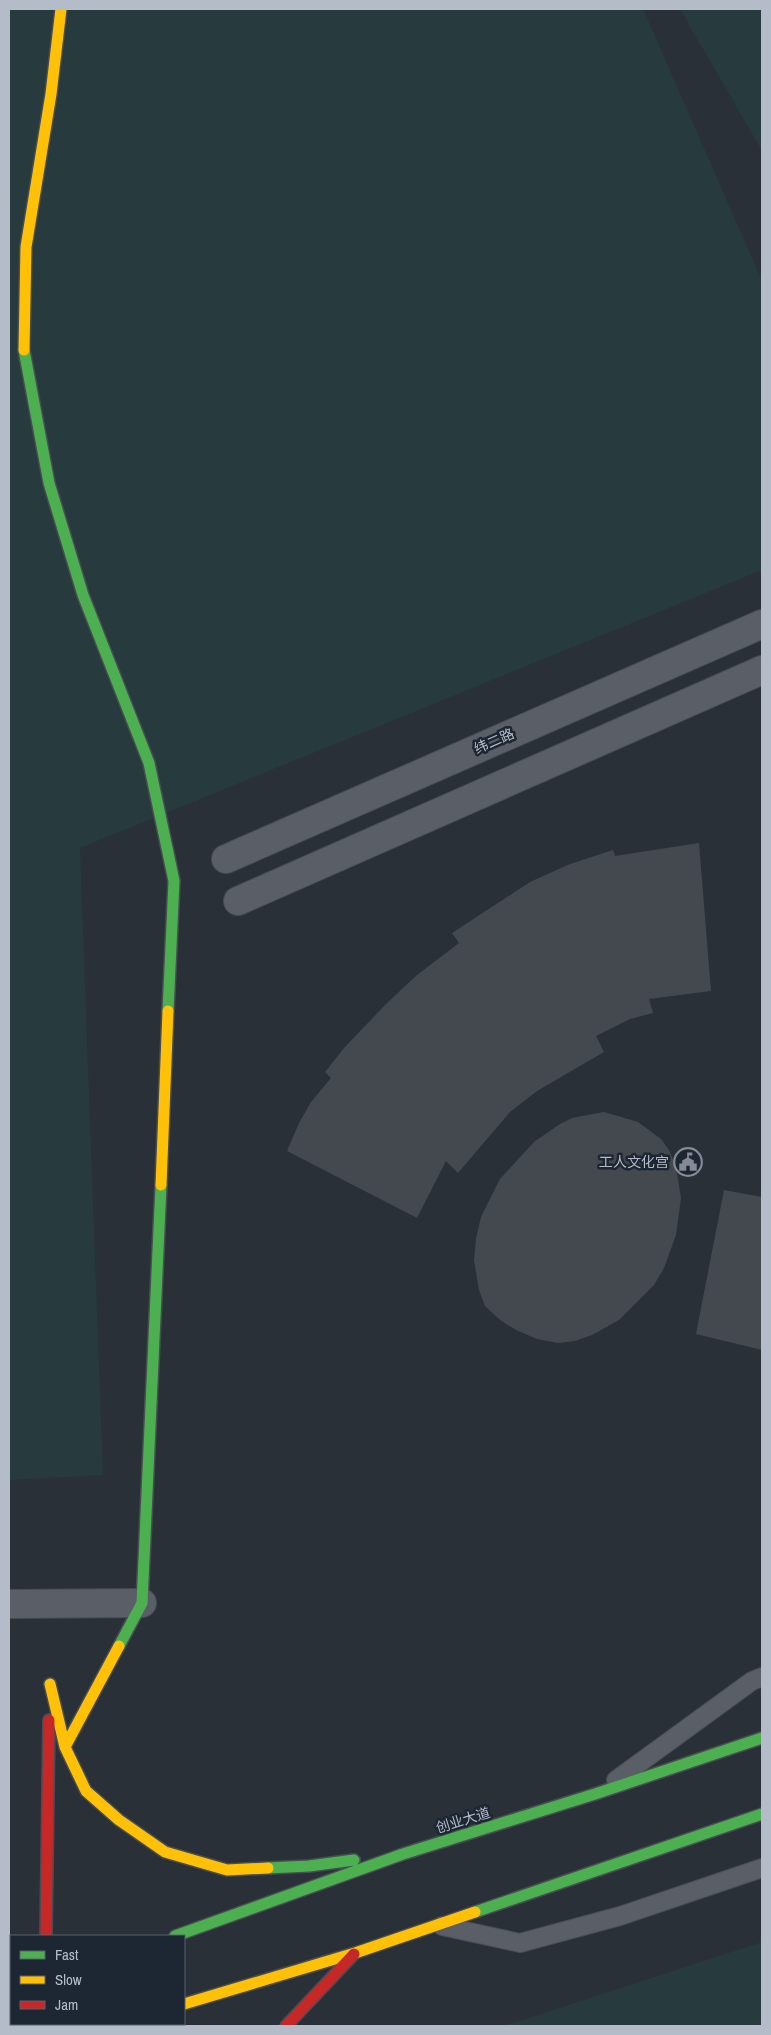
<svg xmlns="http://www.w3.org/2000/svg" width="771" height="2035" font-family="'Archivo Narrow','Noto Sans SC',sans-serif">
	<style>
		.green { fill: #273a3e }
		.building { fill: #444950 }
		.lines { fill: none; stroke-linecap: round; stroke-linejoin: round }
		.lane-casing { stroke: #484c53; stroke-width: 20 }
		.street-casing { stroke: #484c53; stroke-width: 30 }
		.fast-casing { stroke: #484c53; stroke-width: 14 }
		.slow-casing { stroke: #484c53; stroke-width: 14 }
		.jam-casing { stroke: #484c53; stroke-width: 14 }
		.lane { stroke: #5a5e66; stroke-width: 18 }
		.street { stroke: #5a5e66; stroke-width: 28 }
		.fast { stroke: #4caf50; stroke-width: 11 }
		.slow { stroke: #ffc107; stroke-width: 11 }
		.jam { stroke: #c62828; stroke-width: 11 }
		.labels { text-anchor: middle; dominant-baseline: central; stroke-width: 5; stroke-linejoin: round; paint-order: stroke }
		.street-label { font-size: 14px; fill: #b4bcc9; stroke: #1d2633 }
		.poi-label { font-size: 14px; fill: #b4bcc9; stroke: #1d2633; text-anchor: end }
	</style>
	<rect width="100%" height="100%" fill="#2a3038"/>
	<path class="green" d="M9,9h634l119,272v289l-682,278 23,627 -94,5z
		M680,9h82v142z
		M762,1942v84h-258z"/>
	<path class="building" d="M699,843l12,148 -62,8 4,14 -23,6 -34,17 8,16 -67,39 -27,21 -52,61 -12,-12 -29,57 -130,-67 12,-28 12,-21 20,-24 -6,-6 19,-24 42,-44 31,-29 42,-32 -7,-10 78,-51 40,-18 43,-14 2,6z
		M604,1112l34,10 23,17 8,11 7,17 5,31 -5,37 -12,33 -10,17 -35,35 -27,15 -17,6 -17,2 -21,-4 -21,-9 -16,-10 -15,-14 -6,-16 -5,-30 2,-21 5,-22 19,-38 34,-37 26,-18 12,-6z
		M724,1190l38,7v153l-66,-16z"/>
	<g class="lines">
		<defs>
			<path id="lane" d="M616,1780l136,-99 10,-4
				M442,1926l78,17 100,-27 142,-48"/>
			<path id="street" d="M226,859l536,-235
				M238,901l524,-231
				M9,1604l133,-1"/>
			<path id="fast" d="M24,350l25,133 34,112 66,168 25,118 -6,130
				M119,1646l23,-43 19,-418
				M268,1868l41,-2 45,-6
				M475,1912l287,-98
				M175,1936l228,-82 192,-60 167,-56
				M50,2024v2"/>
			<path id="slow" d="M24,350l2,-103 25,-153 10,-85
				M161,1185l7,-174
				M50,1684l15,63 21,44 33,29 46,32 62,18 41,-2
				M65,1747l54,-101
				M184,2004l171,-51 120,-41
				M110,2026l8,-2"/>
			<path id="jam" d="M46,1936l3,-216
				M9,1991l2,-1
				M286,2026l68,-72"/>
		</defs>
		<use href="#lane" class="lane-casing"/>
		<use href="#street" class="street-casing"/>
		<use href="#fast" class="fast-casing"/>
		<use href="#slow" class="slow-casing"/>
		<use href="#jam" class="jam-casing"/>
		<use href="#lane" class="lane"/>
		<use href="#street" class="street"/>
		<use href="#fast" class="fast"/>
		<use href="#slow" class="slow"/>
		<use href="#jam" class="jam"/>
	</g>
	<defs>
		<symbol id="civic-ring" viewBox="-11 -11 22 22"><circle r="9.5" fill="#1d2633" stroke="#848b96" stroke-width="1.5"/><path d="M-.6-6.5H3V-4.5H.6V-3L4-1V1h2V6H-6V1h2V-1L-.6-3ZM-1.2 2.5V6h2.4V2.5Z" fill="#848b96"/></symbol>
	</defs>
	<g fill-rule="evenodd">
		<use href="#civic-ring" x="672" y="1146" width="32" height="32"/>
	</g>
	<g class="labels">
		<g class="street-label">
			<text transform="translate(494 741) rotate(-24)">纬二路</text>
			<text transform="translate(463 1820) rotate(-17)">创业大道</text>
		</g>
		<g class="poi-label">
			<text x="669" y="1162">工人文化宫</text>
		</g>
	</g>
	<rect width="771" height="2035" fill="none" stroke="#b4bcc9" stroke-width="20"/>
	<rect x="10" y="1935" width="175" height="90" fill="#1d2633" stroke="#59626f"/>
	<rect x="20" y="1951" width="25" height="8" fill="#4caf50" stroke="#59626f"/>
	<text x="55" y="1960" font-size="15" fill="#b4bcc9">Fast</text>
	<rect x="20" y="1976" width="25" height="8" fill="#ffc107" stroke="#59626f"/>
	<text x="55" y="1985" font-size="15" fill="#b4bcc9">Slow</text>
	<rect x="20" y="2001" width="25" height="8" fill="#c62828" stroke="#59626f"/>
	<text x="55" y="2010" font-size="15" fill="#b4bcc9">Jam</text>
</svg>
